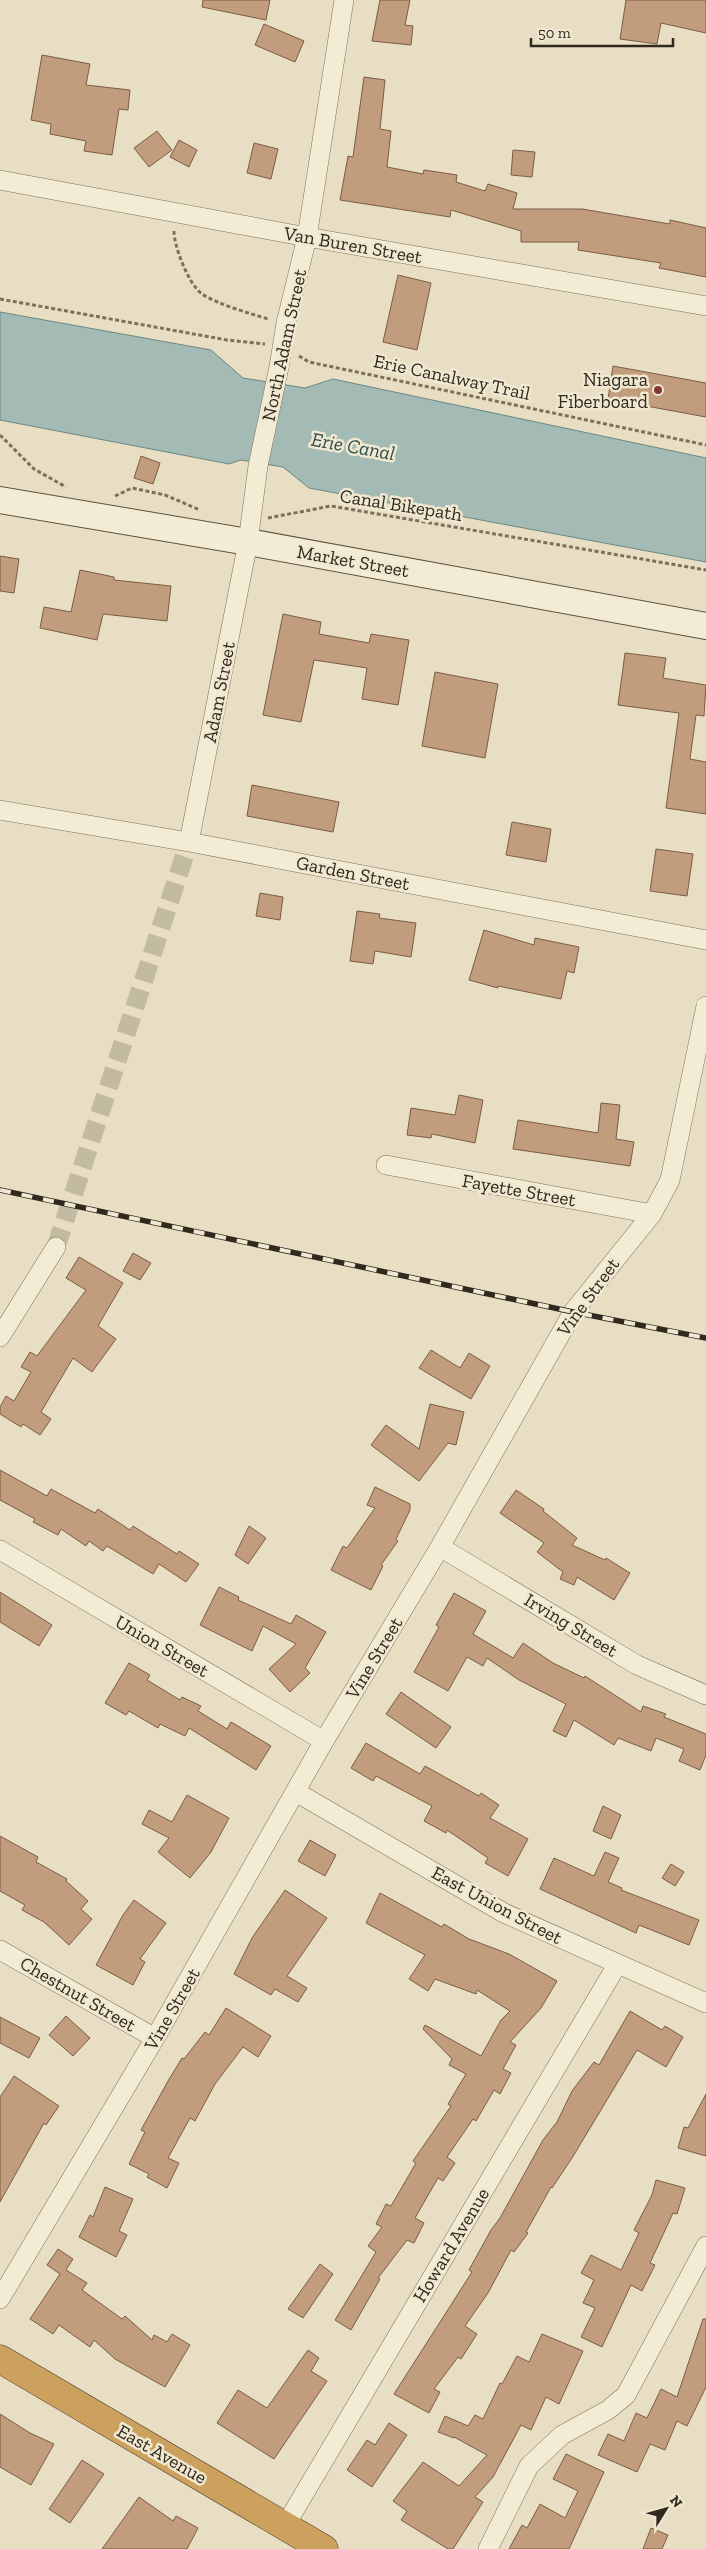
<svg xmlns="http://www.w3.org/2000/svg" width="706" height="2549" font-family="'Zilla Slab',serif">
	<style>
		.water { fill: #a4bbb5; stroke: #6d8782 }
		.building { fill: #c19c7d; stroke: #7b5d45 }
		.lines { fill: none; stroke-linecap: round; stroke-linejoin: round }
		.street-tunnel { stroke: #c3baa2; stroke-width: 19; stroke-dasharray: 19 9; stroke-linecap: butt }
		.street-casing { stroke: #7f705c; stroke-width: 20 }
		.secondary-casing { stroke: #61523f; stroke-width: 28 }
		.highway-casing { stroke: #4d3f30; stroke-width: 29 }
		.path { stroke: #7f705c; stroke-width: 3; stroke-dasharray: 4 2.5; stroke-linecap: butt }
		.street { stroke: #f3ecd5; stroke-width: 19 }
		.secondary { stroke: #f3ecd5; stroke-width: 26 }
		.highway { stroke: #cca15e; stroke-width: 28 }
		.rail-casing { stroke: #31281e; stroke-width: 5.5 }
		.rail { stroke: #f0e8d1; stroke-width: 4; stroke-dasharray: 11; stroke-linecap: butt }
		.poi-dot { fill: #863734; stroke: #f0e8d1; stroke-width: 2 }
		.labels { text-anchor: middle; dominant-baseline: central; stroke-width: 5; stroke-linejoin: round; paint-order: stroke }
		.street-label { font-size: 19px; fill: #31281e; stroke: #f0e8d1 }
		.poi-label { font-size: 19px; fill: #31281e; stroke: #f0e8d1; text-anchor: end }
		.water-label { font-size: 20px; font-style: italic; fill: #2f4f4e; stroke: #f0e8d1 }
	</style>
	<rect width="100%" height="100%" fill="#e7dec3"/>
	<path class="water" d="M0,312l211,38 32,28 62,10 28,-9 373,79v104l-397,-74 -26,-21 -42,-7 -12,4 -229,-44z"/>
	<path class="building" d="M203,0h67l-4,20 -64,-13z
		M380,0h30l-5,25 8,1 -2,19 -39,-4z
		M626,0h80v33l-45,-10 -4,21 -37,-5z
		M264,24l40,17 -9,21 -40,-17z
		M42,55l48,9 -4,21 44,5 -2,20 -9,-1 -7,46 -28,-4 2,-10 -36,-7 1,-10 -20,-4z
		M364,77l21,3 -5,49 11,2 -4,36 36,7 1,-4 33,5 -1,7 29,9 3,-7 29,9 -4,16h69l88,15v-4l36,8v49l-47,-9 2,-5 -83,-13 1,-8h-58v-11l-70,-21 -1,7 -110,-17 8,-44 5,1z
		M157,131l15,19 -23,17 -15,-19z
		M179,140l18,10 -8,17 -19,-10z
		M254,143l24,6 -7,30 -24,-6z
		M513,150l22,2 -3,25 -21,-2z
		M398,275l33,8 -14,67 -34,-8z
		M613,366l93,17v34l-98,-18z
		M141,456l19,7 -7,21 -19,-6z
		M0,556l19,3 -5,34 -14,-2z
		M80,570l34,7v3l57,6 -4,35 -64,-7 -6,26 -57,-12 4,-21 27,5z
		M283,614l38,8 -2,12 50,9 2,-9 38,6 -11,65 -36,-6 5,-31 -53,-8 -13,62 -38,-7z
		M625,653l41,5 -3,20 43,7 -2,31 -8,-1 -6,44 16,3v52l-40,-6 13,-95 -61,-8z
		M435,672l63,12 -13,74 -63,-12z
		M252,785l87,17 -6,30 -86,-16z
		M512,822l39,7 -5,33 -40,-7z
		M656,849l37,5 -6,42 -37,-5z
		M260,893l23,4 -3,23 -24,-4z
		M357,911l23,3 -1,4 37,5 -5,34 -36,-6 -2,13 -23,-3z
		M484,930l50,15 1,-7 44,9 -5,26 -7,-2 -6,28 -63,-13v2l-29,-8z
		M459,1095l24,5 -8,43 -43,-9 -1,4 -24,-3 4,-27 44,7z
		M601,1103l19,2 -4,34 18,3 -4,24 -117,-17 5,-29 80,13z
		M133,1253l18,10 -11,17 -17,-9z
		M79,1257l44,26 -25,43 18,13 -24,33 -19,-14 -32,54 10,7 -11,16 -17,-11 -2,3 -21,-13v-7l6,-11 8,5 17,-29 -10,-5 9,-15 7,4 49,-66 -20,-12z
		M431,1350l29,18 9,-15 21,13 -19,33 -52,-31z
		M430,1404l34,8 -8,33 -8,-2 -29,38 -48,-36 15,-20 33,24z
		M0,1470l47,26 4,-7 44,24 3,-4 32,21 3,-4 44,28 2,-3 20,13 -13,18 -27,-18 -6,10 -46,-28 -4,5 -14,-10 -3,5 -25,-17 -3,6 -25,-13 2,-3 -35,-19z
		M375,1487l35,17v6l-14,29 2,2 -17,24 2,1 -12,24 -40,-20 12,-24 4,2 28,-40 -8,-3z
		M516,1490l28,19 -1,2 34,27 -5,7 33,15 1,-2 24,15 -16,27 -37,-23 -3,8 -14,-6 3,-7 -26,-20 7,-9 -44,-30z
		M249,1526l17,12 -18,26 -13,-9z
		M219,1587l20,10 -1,3 53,24 5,-9 30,17 -21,36 5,5 -20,19 -21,-23 27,-25 -33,-18 -11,25 -52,-26z
		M0,1592l52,33 -13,21 -39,-24z
		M454,1593l32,18 -13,23 40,24 10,-15 30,20 31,15 1,-2 56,36 2,-6 23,8 -2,3 42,17v21l-6,15 -21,-9 5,-12 -28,-11 -5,13 -33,-13 -4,7 -40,-25 -8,17 -13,-6 13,-27 -47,-24 -32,-22 -4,8 -16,-9 -19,34 -34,-19 25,-45 -3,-2z
		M129,1663l21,12 -3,5 33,20 2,-3 19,9 -3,5 29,18 4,-7 40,24 -15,24 -67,-42 -4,8 -25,-12 -2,4 -29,-17 -3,4 -21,-12z
		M401,1692l50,35 -15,21 -50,-34z
		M366,1743l54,31 5,-8 54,30 2,-3 18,12 -9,13 38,21 -20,37 -23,-13 3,-5 -41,-28 -1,3 -22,-12 8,-15 -56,-30 -3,5 -22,-13z
		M187,1795l42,23 -18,34 -21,26 -32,-26 11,-14 -27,-14 7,-14 23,12z
		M603,1806l18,9 -10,24 -18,-8z
		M0,1836l38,21 -2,5 31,17 -1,2 22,20 -7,8 11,10 -23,26 -25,-23 -22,-12 3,-5 -25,-14z
		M310,1840l26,15 -11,21 -27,-15z
		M605,1852l14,6 -11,24 14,6 -1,2 78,30 -10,25 -50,-20 -3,8 -96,-44 14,-31 40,18z
		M671,1864l13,8 -9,14 -13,-8z
		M285,1890l42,28 -40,58 20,12 -9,14 -23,-13 -4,6 -37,-21 18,-36z
		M380,1893l62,34 2,-3 25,15 40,15 48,27 -16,27 -31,34 6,3 -13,24 8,4 -11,21 -6,-4 -18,31 -3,-2 -26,38 8,6 -12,18 -5,-3 -23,40 9,5 -10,20 -7,-3 -29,38 2,1 -29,51 -16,-10 41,-68 -8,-6 14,-19 -6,-3 10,-20 5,2 25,-43 -3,-2 38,-55 -3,-2 18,-30 -17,-9 3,-6 -29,-30 2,-4 56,31 20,-36 9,-9 -33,-21 -1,4 -41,-15 -7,12 -19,-12 16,-24 -59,-32z
		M134,1900l32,23 -26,36 5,3 -12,23 -37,-20 27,-50z
		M226,2008l45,28 -13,21 -15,-10 -28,37 -20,37 -5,-3 -22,40 11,5 -12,25 -20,-11 2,-3 -20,-10 16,-32 -4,-2 27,-49 14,-23 2,1 21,-27 4,3z
		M630,2011l32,19 3,-4 18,11 -17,30 -29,-17 -65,108 -20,30 -1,-1 -25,45 2,1 -14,19 -3,-2 -23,43 -23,33 12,8 -16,25 -3,-2 -24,32 6,3 -11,21 -35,-19 78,-122 -3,-2 22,-40 9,-12 43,-78 14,-18 15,-31 22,-29 5,3z
		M66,2016l24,22 -17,18 -24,-21z
		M0,2017l40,21 -11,20 -29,-15z
		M14,2076l45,30 -13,19 -2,-2 -44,79v-105z
		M706,2094v62l-28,-8 6,-21 4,1z
		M656,2180l29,8 -8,26 -4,-1 -23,50 5,2 -13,26 -11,-6 -29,62 -21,-10 14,-29 -12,-5 11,-23 -13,-7 10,-18 30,15 18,-37 -5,-3 18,-35z
		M105,2187l28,12 -14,32 8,4 -11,22 -37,-20 11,-22 3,2z
		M58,2249l15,10 -7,11 21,13 -5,7 40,29 3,-3 27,24 2,-5 13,7 5,-8 18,11 -25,42 -50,-28 -21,-19 -4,7 -31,-22 -6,9 -23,-15 30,-45 -13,-9z
		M320,2264l13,10 -30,44 -15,-9z
		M703,2319h3v68l-19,39 -10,-5 -12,29 -15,-6 -13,28 -39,-17 10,-21 16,7 12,-28 11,5 14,-29 16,8z
		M542,2334l41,17 -24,53 -13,-7 -15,33 -10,-5 -28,52 -18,20 8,5 -30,47h-5l-47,-29 6,-9 -14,-10 30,-39 36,24 28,-31 -33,-18v1l-16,-6 7,-16 23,10 7,-11 8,4 17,-36 2,1 15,-28 12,6z
		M308,2350l11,8 -8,13 16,10 -53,78 -57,-36 21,-33 29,18z
		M0,2414l30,19 24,11 -23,41 -31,-18z
		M389,2423l18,12 -35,52 -25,-17 20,-30 8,5z
		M566,2454l38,18 -35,77h-60l13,-24 5,3 13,-24 25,14 13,-27 -25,-12z
		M82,2460l22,14 -34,49 -21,-14z
		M139,2497l34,24 3,-5 22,12 -11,21h-85z
		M651,2528l17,7 -6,14h-19z"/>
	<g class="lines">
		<path class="street-tunnel" d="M56,1247l133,-405"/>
		<defs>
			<path id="street" d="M0,180l307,57 399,69
				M0,810l189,32 517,98
				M189,842l59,-300 10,-76 21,-99 7,-44 21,-86 37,-237
				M386,1165l266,49
				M0,1337l56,-90
				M440,1547l197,118 69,30
				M0,1550l324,191
				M296,1792l208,121 202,90
				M0,1950l155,88
				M0,2299l155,-261 169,-297 116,-194 133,-235 79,-98 18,-34 36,-174
				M285,2526l332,-561
				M488,2549l41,-83 33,-31 46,-25 18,-15 80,-149"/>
			<path id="secondary" d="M0,500l248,42 458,84"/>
			<path id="highway" d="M0,2359l324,190"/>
		</defs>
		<use href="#street" class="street-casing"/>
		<use href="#secondary" class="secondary-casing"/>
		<use href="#highway" class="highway-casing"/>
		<path class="path" d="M174,231c0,16 15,54 28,63 17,11 47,19 66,25
			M0,299l227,41 38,4
			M299,356l10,6 397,83
			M0,435l34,34 32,18
			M115,496l17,-8 33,7 35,15
			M268,518l63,-12 375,64"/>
		<use href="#street" class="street"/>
		<use href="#secondary" class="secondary"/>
		<use href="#highway" class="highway"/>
		<defs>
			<path id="rail" d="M0,1190l573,122 133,26"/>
		</defs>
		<use href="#rail" class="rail-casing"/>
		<use href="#rail" class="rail"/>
	</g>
	<circle class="poi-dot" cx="658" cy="390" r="5"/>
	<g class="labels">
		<g class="street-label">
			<text transform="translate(353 245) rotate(10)">Van Buren Street</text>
			<text transform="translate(284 345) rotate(-78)">North Adam Street</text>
			<text transform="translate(452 377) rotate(12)">Erie Canalway Trail</text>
			<text transform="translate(401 505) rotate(9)">Canal Bikepath</text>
			<text transform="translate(353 561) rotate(10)">Market Street</text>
			<text transform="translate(219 692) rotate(-79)">Adam Street</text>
			<text transform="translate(353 873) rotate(11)">Garden Street</text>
			<text transform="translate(519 1190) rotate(10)">Fayette Street</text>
			<text transform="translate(588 1297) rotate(-54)">Vine Street</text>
			<text transform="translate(571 1625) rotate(31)">Irving Street</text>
			<text transform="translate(162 1646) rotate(30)">Union Street</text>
			<text transform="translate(374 1658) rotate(-59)">Vine Street</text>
			<text transform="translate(497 1905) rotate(28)">East Union Street</text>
			<text transform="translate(78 1994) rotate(30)">Chestnut Street</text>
			<text transform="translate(172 2009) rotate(-60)">Vine Street</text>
			<text transform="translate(451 2245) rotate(-59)">Howard Avenue</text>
			<text transform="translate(162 2454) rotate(30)">East Avenue</text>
		</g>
		<g class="poi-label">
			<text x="648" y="379">Niagara<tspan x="648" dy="22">Fiberboard</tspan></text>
		</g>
		<g class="water-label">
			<text transform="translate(353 446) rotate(10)">Erie Canal</text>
		</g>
	</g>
	<g transform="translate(666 2509) rotate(53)" stroke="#f0e8d1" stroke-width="4" paint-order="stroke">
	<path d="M0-4L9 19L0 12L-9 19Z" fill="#31281e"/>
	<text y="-8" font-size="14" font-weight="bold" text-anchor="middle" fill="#31281e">N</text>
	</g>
	<path d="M531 38v8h142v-8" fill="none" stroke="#31281e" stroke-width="2.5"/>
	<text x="538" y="38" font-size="15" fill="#31281e" stroke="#f0e8d1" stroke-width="4" paint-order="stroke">50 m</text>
</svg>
